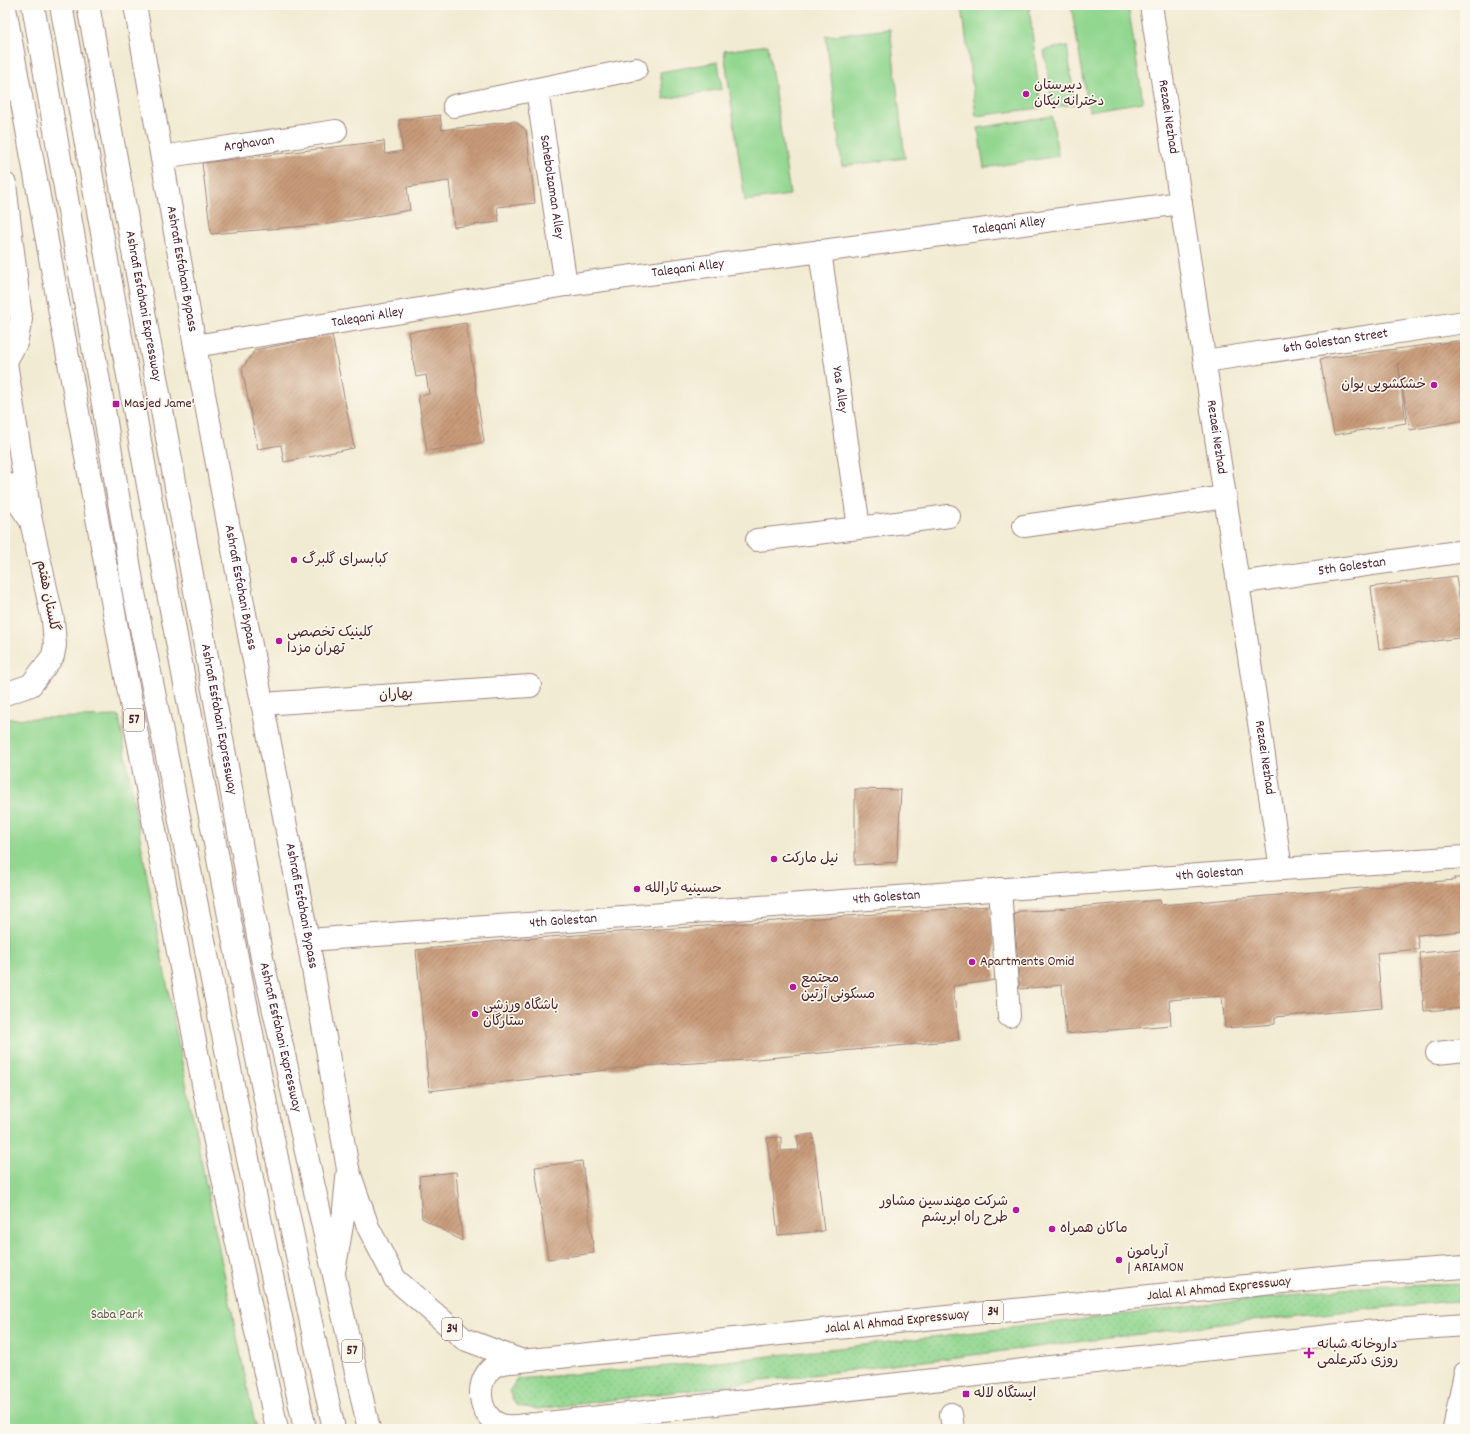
<svg xmlns="http://www.w3.org/2000/svg" width="1470" height="1434" font-family="Dekko,'Playpen Sans Arabic',sans-serif">
	<style>
		.grass { fill: url(#grass-dots); stroke: #6e7b5e }
		.park { fill: #92d790; stroke: #6e7b5e }
		.building { fill: url(#building-hatch) }
		.lines { fill: none; stroke-linecap: round; stroke-linejoin: round }
		.minor-casing { stroke: #9e857f; stroke-width: 24 }
		.major-casing { stroke: #9e857f; stroke-width: 24 }
		.highway-casing { stroke: #9e857f; stroke-width: 24 }
		.minor { stroke: #fff; stroke-width: 22 }
		.major { stroke: #fff; stroke-width: 22 }
		.highway { stroke: #fff; stroke-width: 22 }
		.poi-dot { fill: #b5179e; stroke: #fbf7ec; stroke-width: 1.5 }
		.labels { text-anchor: middle; dominant-baseline: central; stroke-width: 3.5; stroke-linejoin: round; paint-order: stroke }
		.shield { fill: #fbf7ec; stroke: #7f6065; stroke-width: 1 }
		.shield-label { font-size: 13px; font-weight: bold; fill: #4a1f2b }
		.poi-label { font-size: 14px; fill: #4a1f2b; stroke: #fbf7ec; text-anchor: start }
		.street-label { font-size: 14px; fill: #4a1f2b; stroke: #fbf7ec }
		.park-label { font-size: 14px; fill: #605649; stroke: #fbf7ec }
	</style>
	<defs>
		<pattern id="grass-dots" width="8" height="8" patternUnits="userSpaceOnUse"><rect width="8" height="8" fill="#92d790"/><path d="M2 2h.1M6 6h.1" fill="none" stroke="#7fb87c" stroke-width="1.8" stroke-linecap="round"/></pattern>
		<pattern id="building-hatch" width="6" height="6" patternUnits="userSpaceOnUse"><rect width="6" height="6" fill="#c89b79"/><path d="M-1 1l2-2M0 6l6-6M5 7l2-2" fill="none" stroke="#a47e63"/></pattern>
	</defs>
	<rect width="100%" height="100%" fill="#fbf7ec"/>
	<filter id="ink" filterUnits="userSpaceOnUse"><feTurbulence type="fractalNoise" baseFrequency=".025" numOctaves="2"/><feDisplacementMap in="SourceGraphic" scale="8" xChannelSelector="R" yChannelSelector="G"/><feConvolveMatrix kernelMatrix="1 2 1 2 8 2 1 2 1" color-interpolation-filters="sRGB"/></filter>
	<filter id="wash" filterUnits="userSpaceOnUse"><feTurbulence type="fractalNoise" baseFrequency=".012" numOctaves="4" result="noise"/><feDisplacementMap in="SourceGraphic" scale="16" xChannelSelector="R" yChannelSelector="G"/><feGaussianBlur stdDeviation="0.9" result="paint"/><feColorMatrix in="noise" values="0 0 0 0 0 0 0 0 0 0 0 0 0 0 0 0 0 1.4 0 .05"/><feComposite in="paint" operator="in"/></filter>
	<g filter="url(#wash)">
		<rect width="100%" height="100%" fill="#f2ebd3"/>
		<path class="grass" d="M1465,1284v17l-24,1 -220,22 -683,85 -21,-3 -8,-14 8,-13 210,-18 632,-74z"/>
		<path class="park" d="M975,5h54l12,103 -65,8 -14,-110z
			M1071,5h57l15,97 -54,9z
			M890,29l15,129 -63,8 -16,-130z
			M768,45l22,150 -45,6 -21,-150z
			M1067,46l8,58 -22,3 -9,-57z
			M718,62l4,27 -58,10 -4,-27z
			M1052,116l6,40 -74,12 -6,-40z
			M119,716c40,239 88,476 137,713h-251v-710z"/>
		<g id="blocks">
			<path class="building" d="M440,115l2,15 73,-9 11,9 9,73 -38,4 2,15 -45,5 -5,-46 -42,6 3,23 -81,14 -118,10 -9,-71 182,-22 1,13 18,-3 -4,-31z
				M466,323l18,119 -57,9 -9,-55 11,-2 -3,-19 -10,2 -8,-45z
				M332,335l22,113 -70,14 -3,-17 -23,4 -16,-80 13,-19z
				M1465,340v80l-55,10 -12,-67 8,60 -72,12 -14,-76z
				M1456,576l9,61 -86,12 -8,-62z
				M855,789l46,1 -4,72 -42,3z
				M1454,878h11v53l-48,4 2,14 -42,4 5,55 -107,9v7l-50,4 -3,-32 -53,4 2,25 -105,9 -4,-49 -42,4 -6,-75 6,-3 35,-1v-1l105,-9 1,5 294,-25z
				M990,906l5,38v36l-42,6 6,54 -212,20 -106,6 -212,25 -13,-141 104,-11z
				M1461,949l4,59 -41,3 -4,-58z
				M813,1134l11,97 -46,4 -11,-97 14,-1v14l18,-1 -2,-14z
				M582,1161l12,92 -46,6 -13,-92z
				M456,1172l6,69 -40,-23 -3,-42z"/>
		</g>
	</g>
	<g filter="url(#ink)">
		<use href="#blocks" fill-opacity="0" stroke="#9e857f" stroke-width="1"/>
		<g class="lines">
			<defs>
				<g id="minor">
					<path d="M33,5l70,399 31,189 130,645 41,191"/>
					<path d="M61,5c29,167 61,335 91,502 57,308 115,616 182,922"/>
					<path id="s1" d="M1151,5l130,864"/>
					<path id="s2" d="M537,90l29,195"/>
					<path d="M454,106l182,-37"/>
					<path id="s3" d="M162,157l174,-26"/>
					<path id="s4" d="M820,251l39,277"/>
					<path id="s5" d="M195,346l371,-61 615,-82"/>
					<path id="s6" d="M1205,361l260,-39"/>
					<path d="M5,483l23,34"/>
					<path d="M1024,526l201,-29"/>
					<path d="M757,540l102,-12 90,-12"/>
					<path id="s7" d="M1238,583l227,-32"/>
					<path d="M5,694l26,-9 22,-29 2,-11 -2,-25 -22,-99 -25,-158"/>
					<path d="M262,704l268,-18"/>
					<path d="M1000,889l9,127"/>
					<path id="s8" d="M308,940l973,-71 184,-12"/>
					<path d="M1437,1053l28,-3"/>
					<path d="M951,1414l2,15"/>
					<path d="M1454,1429l11,-56"/>
				</g>
				<g id="major">
					<path id="s9" d="M135,5l60,341 50,268 63,326 40,229 -5,50 -9,53"/>
				</g>
				<g id="highway">
					<path id="s10" d="M88,5l174,953 107,471"/>
					<path d="M5,8l113,626 88,466 71,329"/>
					<path d="M5,184l16,135 -5,24 -11,20"/>
					<path d="M348,1169l20,58 27,52 69,60 56,21"/>
					<path d="M1465,1267l-104,7 -840,87c-7,1 -16,1 -22,3 -27,10 -23,58 7,62 9,1 21,-2 31,-2l828,-92 100,-7"/>
				</g>
			</defs>
			<use href="#minor" class="minor-casing"/>
			<use href="#major" class="major-casing"/>
			<use href="#highway" class="highway-casing"/>
			<use href="#minor" class="minor"/>
			<use href="#major" class="major"/>
			<use href="#highway" class="highway"/>
		</g>
	</g>
	<g class="poi-dot">
		<circle cx="1026" cy="94" r="4"/>
		<circle cx="1434" cy="385" r="4"/>
		<rect x="112" y="400" width="8" height="8" rx="2"/>
		<circle cx="294" cy="560" r="4"/>
		<circle cx="279" cy="641" r="4"/>
		<circle cx="774" cy="859" r="4"/>
		<circle cx="637" cy="889" r="4"/>
		<circle cx="972" cy="962" r="4"/>
		<circle cx="793" cy="987" r="4"/>
		<circle cx="475" cy="1014" r="4"/>
		<circle cx="1016" cy="1210" r="4"/>
		<circle cx="1052" cy="1229" r="4"/>
		<circle cx="1119" cy="1260" r="4"/>
		<path d="M1307 1347h4v4h4v4h-4v4h-4v-4h-4v-4h4z"/>
		<rect x="962" y="1390" width="8" height="8" rx="2"/>
	</g>
	<g class="labels">
		<g class="shield">
			<rect x="124" y="709" width="20" height="22" rx="3"/>
			<rect x="983" y="1301" width="20" height="22" rx="3"/>
			<rect x="442" y="1318" width="20" height="22" rx="3"/>
			<rect x="342" y="1340" width="20" height="22" rx="3"/>
		</g>
		<g class="shield-label">
			<text x="134" y="720">57</text>
			<text x="993" y="1312">34</text>
			<text x="452" y="1329">34</text>
			<text x="352" y="1351">57</text>
		</g>
		<g class="poi-label">
			<text x="1034" y="86">دبیرستان<tspan x="1034" dy="16">دخترانه نیکان</tspan></text>
			<text x="1426" y="385" text-anchor="end">خشکشویی یوان</text>
			<text x="124" y="404">Masjed Jame'</text>
			<text x="302" y="560">کبابسرای گلبرگ</text>
			<text x="287" y="633">کلینیک تخصصی<tspan x="287" dy="16">تهران مزدا</tspan></text>
			<text x="782" y="859">نیل مارکت</text>
			<text x="645" y="889">حسینیه ثارالله</text>
			<text x="980" y="962">Apartments Omid</text>
			<text x="801" y="979">مجتمع<tspan x="801" dy="16">مسکونی آرتین</tspan></text>
			<text x="483" y="1006">باشگاه ورزشی<tspan x="483" dy="16">ستارگان</tspan></text>
			<text x="1008" y="1202" text-anchor="end">شرکت مهندسین مشاور<tspan x="1008" dy="16">طرح راه ابریشم</tspan></text>
			<text x="1060" y="1229">ماکان همراه</text>
			<text x="1127" y="1252">آریامون<tspan x="1127" dy="16">| ARIAMON</tspan></text>
			<text x="1317" y="1345">داروخانه شبانه<tspan x="1317" dy="16">روزی دکترعلمی</tspan></text>
			<text x="974" y="1394">ایستگاه لاله</text>
		</g>
		<g class="street-label">
			<text stroke="none"><textPath href="#s1" startOffset="113">Rezaei Nezhad</textPath></text>
			<text stroke="none"><textPath href="#s3" startOffset="88">Arghavan</textPath></text>
			<text stroke="none"><textPath href="#s2" startOffset="98">Sahebolzaman Alley</textPath></text>
			<text stroke="none"><textPath href="#s5" startOffset="823">Taleqani Alley</textPath></text>
			<text stroke="none"><textPath href="#s5" startOffset="499">Taleqani Alley</textPath></text>
			<text stroke="none"><textPath href="#s9" startOffset="268">Ashrafi Esfahani Bypass</textPath></text>
			<text stroke="none"><textPath href="#s10" startOffset="306">Ashrafi Esfahani Expressway</textPath></text>
			<text stroke="none"><textPath href="#s5" startOffset="175">Taleqani Alley</textPath></text>
			<text stroke="none"><textPath href="#s6" startOffset="132">6th Golestan Street</textPath></text>
			<text stroke="none"><textPath href="#s4" startOffset="140">Yas Alley</textPath></text>
			<text stroke="none"><textPath href="#s1" startOffset="437">Rezaei Nezhad</textPath></text>
			<text stroke="none"><textPath href="#s7" startOffset="115">5th Golestan</textPath></text>
			<text stroke="none"><textPath href="#s9" startOffset="592">Ashrafi Esfahani Bypass</textPath></text>
			<text transform="translate(47 596) rotate(79)">گلستان هفتم</text>
			<text transform="translate(396 695) rotate(-4)">بهاران</text>
			<text stroke="none"><textPath href="#s10" startOffset="726">Ashrafi Esfahani Expressway</textPath></text>
			<text stroke="none"><textPath href="#s1" startOffset="761">Rezaei Nezhad</textPath></text>
			<text stroke="none"><textPath href="#s8" startOffset="904">4th Golestan</textPath></text>
			<text stroke="none"><textPath href="#s8" startOffset="580">4th Golestan</textPath></text>
			<text stroke="none"><textPath href="#s9" startOffset="916">Ashrafi Esfahani Bypass</textPath></text>
			<text stroke="none"><textPath href="#s8" startOffset="256">4th Golestan</textPath></text>
			<text stroke="none"><textPath href="#s10" startOffset="1050">Ashrafi Esfahani Expressway</textPath></text>
			<text transform="translate(1219 1289) rotate(-6)">Jalal Al Ahmad Expressway</text>
			<text transform="translate(897 1322) rotate(-6)">Jalal Al Ahmad Expressway</text>
		</g>
		<g class="park-label">
			<text x="117" y="1315">Saba Park</text>
		</g>
	</g>
	<rect width="1470" height="1434" fill="none" stroke="#fbf7ec" stroke-width="20"/>
</svg>
